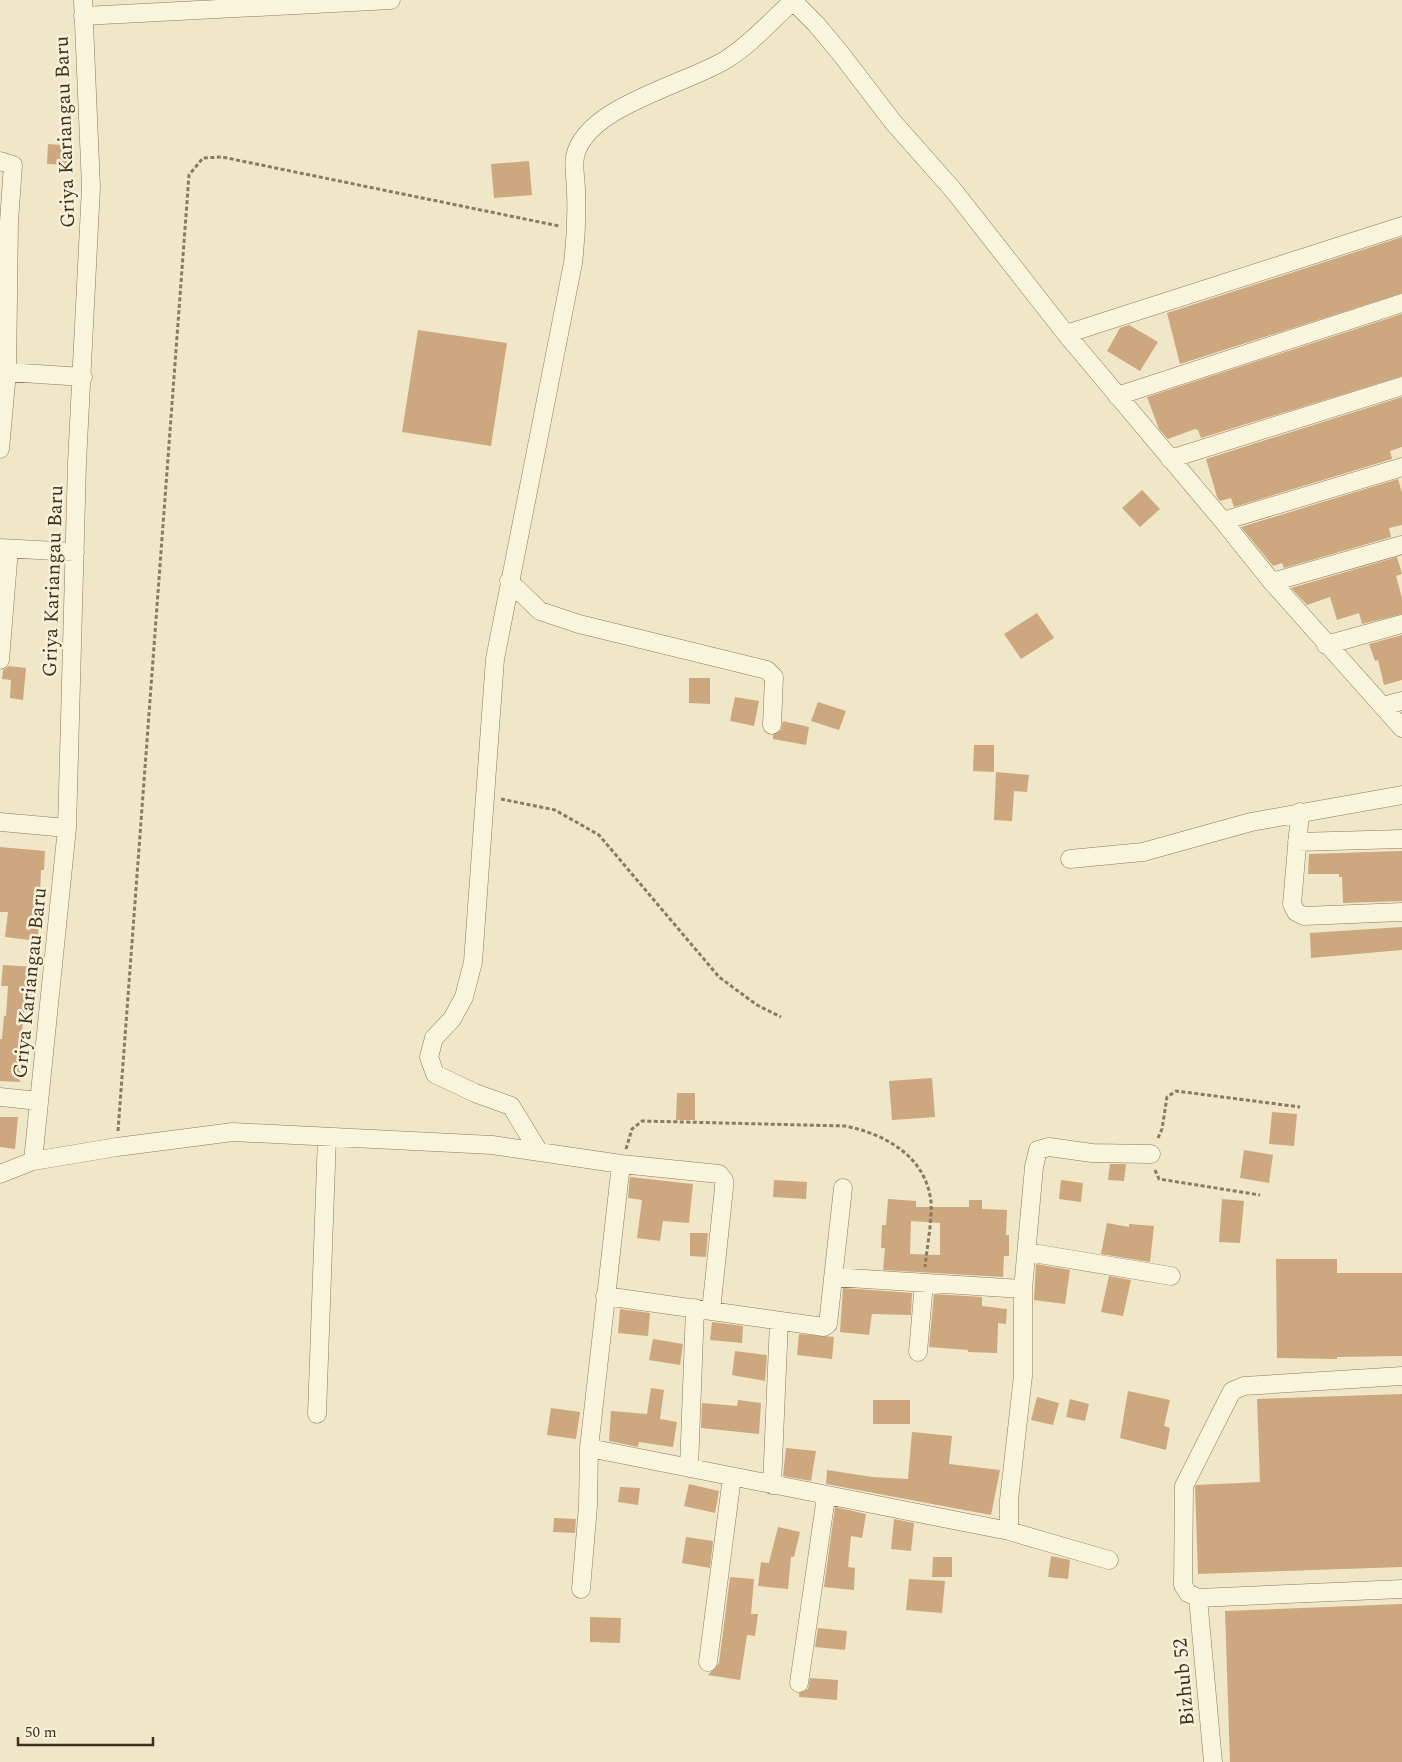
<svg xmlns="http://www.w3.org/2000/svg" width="1402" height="1762" font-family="Spectral,serif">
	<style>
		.building { fill: #cda77e; fill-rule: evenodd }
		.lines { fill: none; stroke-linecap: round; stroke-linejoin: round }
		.minor-casing { stroke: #8b7a5d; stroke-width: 19 }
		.path { stroke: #8b7a5d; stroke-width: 3; stroke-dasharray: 4 2.5; stroke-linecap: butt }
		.minor { stroke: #f9f4dc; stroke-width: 18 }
		.labels { text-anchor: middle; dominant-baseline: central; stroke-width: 5; stroke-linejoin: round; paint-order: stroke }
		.street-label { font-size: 20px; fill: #3c3120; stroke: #f6f1d8 }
	</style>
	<rect width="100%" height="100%" fill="#efe7c8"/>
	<path class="building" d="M48,144l26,2 -2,19 -25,-1z
		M529,161l3,34 -38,3 -3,-34z
		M1402,237v56l-222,71 -13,-51z
		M1402,314v62l-201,62 -3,-8 -3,-1 -27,10 -9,-10 -12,-32z
		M1129,325l29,17 -18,29 -33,-20 13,-23z
		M418,330l89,13 -16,103 -89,-14z
		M1402,397v50l-12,4 2,8 -158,48 -3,-9 -11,3 -3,-4 -11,-38z
		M1398,479l4,14v32l-13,3 2,9 -107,31 -2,-5 -9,3 -32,-39z
		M1142,490l18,19 -20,18 -18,-19z
		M1397,557l5,17 -6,2 6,22v16l-40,10 -3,-11 -22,7 -7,-23 -23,8 -16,-17z
		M1037,613l17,25 -33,21 -17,-25z
		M1402,635v45l-18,5 -6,-25 -3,1 -6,-17z
		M9,666l17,2 -3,32 -13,-2 1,-18 -9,-1 1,-9z
		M689,678h21v26l-21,-1z
		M735,697l24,4 -5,25 -24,-5z
		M818,702l28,9 -7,19 -28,-9z
		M783,721l26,6 -3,18 -33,-6v-4l8,-5z
		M974,745h20v27l-21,-1z
		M996,772l33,3 -2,17 -13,-1 -2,30 -18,-1z
		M0,847l45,4 -1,19h-3l-3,71 -33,-4 3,-25h-8z
		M1402,851v50l-59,2 -1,-26h-3v-3h-31l1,-20z
		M1402,927v23l-91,8 -1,-25z
		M3,965l31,2 -4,45h-6l-3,28h4l-1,20 -3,-1 -1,23 -20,-1v-42h2l2,-23h2l2,-30h-7z
		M932,1078l3,39 -43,3 -3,-39z
		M677,1093h18v27h-19z
		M1272,1112l25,2 -3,32 -25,-2z
		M0,1117h18l-3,32 -15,-2z
		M1244,1150l29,5 -4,28 -29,-5z
		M1110,1164h16l-2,17 -16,-1z
		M630,1177l63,7 -4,39 -26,-2 -3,20 -23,-3 5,-38 -14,-2z
		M774,1180l33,2 -1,17 -33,-2z
		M1061,1180l22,3 -2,19 -22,-3z
		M888,1199l28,2v6h53v-7h13v9l25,1 -1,25h3v21h-5l-1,21 -120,-7 2,-22h-4l1,-23h4zM911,1221l29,2v32l-30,-1z
		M1222,1199l22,2 -4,42 -21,-1z
		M1107,1223l22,4v-3l25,2 -4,36 -49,-8z
		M690,1233h18l-2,24 -16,-1z
		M1276,1259h61v14h65v83l-65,1v2l-60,-1z
		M1036,1264l34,6 -5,34 -31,-4z
		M1109,1276l22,4 -8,36 -22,-4z
		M843,1288l69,5 -1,22 -39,-1 -3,21 -29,-3z
		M934,1294l48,3v9l25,3 -1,15 -8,-1 -1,30 -29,-1v-2l-39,-3z
		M620,1309l30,4 -2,23 -30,-3z
		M712,1322l31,4 -1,17 -32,-3z
		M799,1334l35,3 -2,22 -35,-4z
		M653,1339l30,5 -3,21 -31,-5z
		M735,1351l32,4 -2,26 -33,-6z
		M651,1388l13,2 -4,29 17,3 -4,25 -34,-5 -1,5 -29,-6 2,-30 36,3z
		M1128,1391l42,9 -6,26 6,2 -4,22 -46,-12z
		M1402,1394v173l-204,7 -3,-87 1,-2 64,-3 -3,-83z
		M1037,1397l22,6 -6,22 -22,-5z
		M1070,1399l19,5 -4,17 -19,-4z
		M738,1400l23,3 -2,31 -58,-6 1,-25 35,3z
		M873,1400h37v24h-37z
		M551,1408l29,4 -4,27 -29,-4z
		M912,1432l40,4 -3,28 51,6 -9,45 -165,-31 1,-14 45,7 36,2z
		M786,1448l30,3 -5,30 -28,-5z
		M689,1484l30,7 -4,22 -31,-7z
		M620,1487l20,1 -2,17 -20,-3z
		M835,1507l31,7 -4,24 -11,-2 -3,31 7,1 -1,22 -30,-3z
		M554,1518l22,1 -1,14 -22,-1z
		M894,1519l20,4 -3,28 -20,-2z
		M778,1527l22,5 -6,25h-3l-3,32 -30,-3 3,-24 8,1z
		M686,1537l27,4 -3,27 -28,-5z
		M1051,1556l19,4 -2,19 -20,-2z
		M933,1557h19v20h-20z
		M730,1577l24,2 -3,35h7l-3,22 -8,-1 -7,45 -32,-5 11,-12z
		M909,1579l36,2 -3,32 -36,-3z
		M1402,1604v158h-172l-5,-151z
		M590,1617l31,1 -1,25 -30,-1z
		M818,1628l29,3 -2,19 -30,-3z
		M810,1678l28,2 -1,20 -38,-3v-4l9,-4z"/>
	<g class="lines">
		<defs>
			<path id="minor" d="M792,0l24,24 25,30 52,68 61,69 112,143 157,187 49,61 130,146
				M83,16l308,-16
				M0,161l13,4 -4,57 -2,150 -7,77
				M1066,334l336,-108
				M7,372l76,5
				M1117,396l285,-93
				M1170,459l232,-73
				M1223,521l179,-54
				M0,548l75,4
				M509,581l31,30 39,13 188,46 7,7 -2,48
				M1272,582l130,-37
				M1326,645l76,-21
				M0,660l9,-111
				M1383,706l19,-5
				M1300,812l-8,92 4,8 8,4 98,-4
				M0,822l67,6
				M1297,842l105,-3
				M1070,859l73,-7 108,-30 151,-27
				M0,1097l39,4
				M539,1152l-28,-46 -36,-13 -40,-19 -6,-17 5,-19 18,-19 12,-22 9,-35 22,-303 78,-396c3,-24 4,-47 3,-72 0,-10 -3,-24 -1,-34 10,-51 113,-73 152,-98 24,-15 45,-39 66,-58
				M33,1161l34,-333 10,-365 14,-276 -8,-187
				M621,1164l-32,284 420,83v-31l14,-124v-87l11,-122 4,-17 11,-3 43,6 59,1
				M0,1174l33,-13 84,-14 116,-15 259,13 129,19 98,10 5,6v8l-13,123
				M1027,1252l144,24
				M833,1277l190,12
				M605,1296l219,31 4,-3 15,-136
				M918,1352l6,-69
				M1402,1376l-158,10 -12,5 -48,95 -1,99 5,8 10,5 204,-9
				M317,1414l10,-277
				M689,1468l6,-160
				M772,1485l7,-164
				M1009,1531l100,29
				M581,1589l7,-83 1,-58
				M1198,1598l15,164
				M708,1662l24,-185
				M799,1683l27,-186"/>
		</defs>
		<use href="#minor" class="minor-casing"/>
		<path class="path" d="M501,799l54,11 44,25 120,142 38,28 24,12
			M118,1131l71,-956 14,-17 19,-1 337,69
			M1158,1138l4,-9 5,-32 9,-6 124,16
			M626,1149l6,-20 10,-8 203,5c40,8 81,30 86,76 1,21 -4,44 -6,65
			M1155,1170l4,9 101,16"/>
		<use href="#minor" class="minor"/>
	</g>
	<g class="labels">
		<g class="street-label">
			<text transform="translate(65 132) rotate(-92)">Griya Kariangau Baru</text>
			<text transform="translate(53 581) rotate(-88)">Griya Kariangau Baru</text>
			<text transform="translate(30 983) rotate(-84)">Griya Kariangau Baru</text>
			<text transform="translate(1184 1682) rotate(-95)">Bizhub 52</text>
		</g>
	</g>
	<path d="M18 1737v8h135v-8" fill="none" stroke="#3c3120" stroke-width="2.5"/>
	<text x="25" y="1737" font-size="15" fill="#3c3120" stroke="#f6f1d8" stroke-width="4" paint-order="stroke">50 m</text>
</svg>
